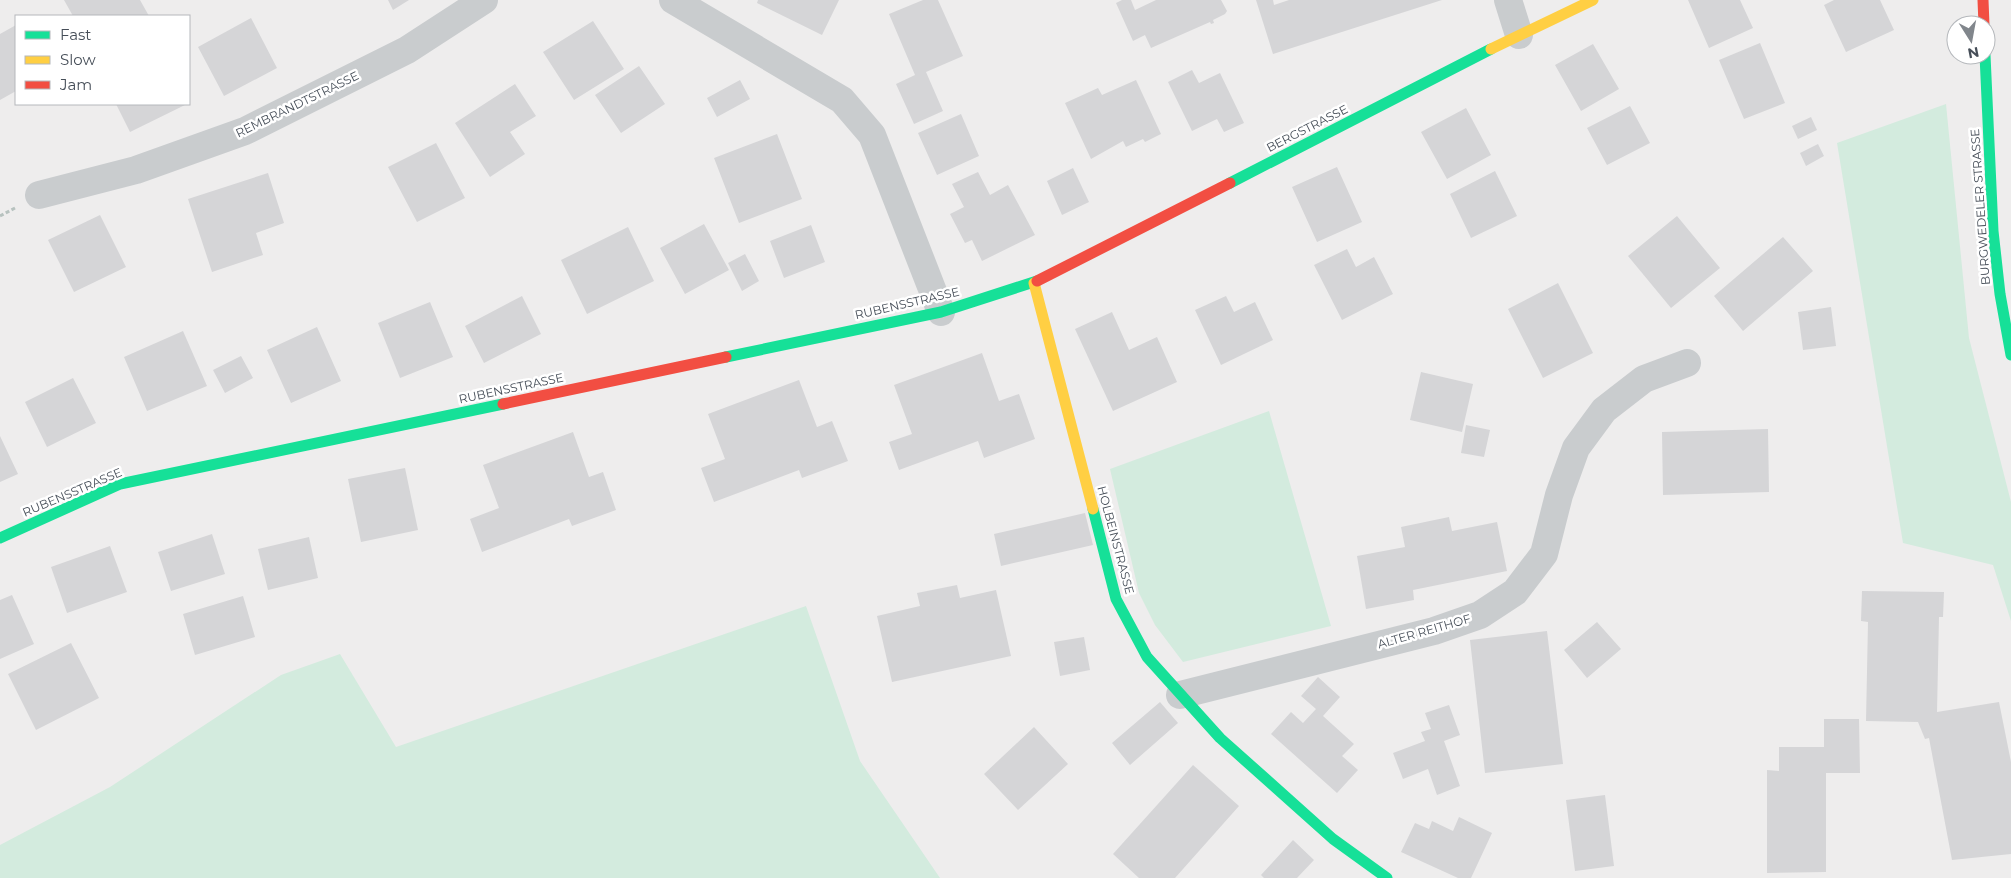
<svg xmlns="http://www.w3.org/2000/svg" width="2011" height="878" font-family="Montserrat,sans-serif">
	<style>
		.green { fill: #d3ebde }
		.building { fill: #d5d5d7 }
		.lines { fill: none; stroke-linecap: round; stroke-linejoin: round }
		.path { stroke: #b7c2bf; stroke-width: 3; stroke-dasharray: 4 2.5; stroke-linecap: butt }
		.street { stroke: #c9ccce; stroke-width: 28 }
		.fast { stroke: #16e098; stroke-width: 11 }
		.slow { stroke: #ffcf43; stroke-width: 11 }
		.jam { stroke: #f24e42; stroke-width: 11 }
		.labels { text-anchor: middle; dominant-baseline: central; stroke-width: 5; stroke-linejoin: round; paint-order: stroke }
		.street-label { font-size: 12px; fill: #464e58; stroke: #fff }
	</style>
	<rect width="100%" height="100%" fill="#eeeded"/>
	<path class="green" d="M1946,104l23,234 42,164v119l-18,-56 -90,-22 -66,-400z
		M1269,411l62,215 -148,36 -28,-37 -16,-32 -29,-124z
		M806,606l54,155 80,117h-940v-33l110,-58 171,-112 59,-21 56,93z"/>
	<path class="building" d="M64,0h76l9,16h-76z
		M388,0h21l-16,10z
		M758,0h81l-17,35 -65,-32z
		M923,0h15l25,56 -37,16 17,39 -29,13 -18,-40 19,-9 -26,-61z
		M1122,0h9l4,10 21,-10h65l6,11 -2,3 -12,6 1,3 -3,1 -1,-2 -59,26 -6,-13 -12,6 -17,-38z
		M1256,0h17l1,5 15,-5h153l-169,54z
		M1688,0h52l13,28 -44,20z
		M1834,0h46l14,30 -48,22 -22,-47z
		M251,18l26,50 -53,28 -26,-49z
		M593,21l31,48 -50,31 -31,-48z
		M16,25v66l-16,9v-66z
		M1760,43l25,60 -41,16 -25,-59z
		M1593,44l26,45 -38,22 -26,-46z
		M639,66l26,38 -44,29 -26,-38z
		M1192,70l7,13 21,-10 24,50 -20,9 -7,-13 -25,12 -24,-49z
		M740,80l10,19 -33,18 -10,-19z
		M1136,80l25,54 -16,8 -2,-3 -17,8 -3,-6 -32,18 -26,-56 33,-15 4,7z
		M515,84l21,32 -26,16 15,22 -35,23 -35,-54z
		M116,104h71l-57,28z
		M1630,106l20,37 -43,22 -20,-37z
		M1466,108l25,47 -44,24 -26,-47z
		M961,114l18,42 -42,19 -19,-42z
		M1811,117l6,13 -19,9 -6,-13z
		M777,134l25,65 -63,24 -25,-65z
		M436,143l29,55 -48,24 -29,-55z
		M1818,144l6,12 -18,10 -6,-13z
		M1337,167l25,55 -45,20 -25,-55z
		M1073,168l16,34 -27,13 -15,-34z
		M1495,171l22,45 -46,22 -21,-44z
		M978,172l12,23 18,-10 27,50 -53,26 -10,-21 -7,3 -15,-29 14,-7 -12,-23z
		M268,173l16,50 -28,10 7,22 -51,17 -24,-73z
		M100,215l26,52 -52,25 -26,-52z
		M1677,216l43,52 -49,40 -43,-52z
		M704,224l25,46 -44,24 -25,-46z
		M811,225l14,37 -41,16 -14,-37z
		M628,227l26,54 -67,33 -26,-54z
		M1783,237l30,34 -70,60 -29,-35z
		M1347,249l9,18 18,-10 19,37 -51,26 -28,-55z
		M745,254l14,27 -17,10 -14,-28z
		M1558,283l35,70 -50,25 -35,-69z
		M522,296l19,38 -57,29 -19,-37z
		M1226,296l8,16 21,-10 18,38 -52,25 -26,-55z
		M430,302l23,55 -53,21 -22,-55z
		M1831,307l5,39 -33,4 -5,-38z
		M1112,312l17,38 28,-13 20,45 -64,29 -38,-82z
		M317,327l24,54 -50,22 -24,-53z
		M183,331l24,55 -60,25 -23,-54z
		M982,353l17,48 20,-7 16,45 -51,19 -6,-17 -79,29 -10,-28 23,-8 -18,-49z
		M241,356l12,22 -28,15 -12,-23z
		M1421,372l52,12 -11,48 -52,-12z
		M73,378l23,45 -49,24 -22,-45z
		M799,380l18,47 15,-6 16,40 -46,17 -3,-8 -85,32 -13,-34 24,-9 -17,-45z
		M1466,425l24,5 -6,27 -23,-4z
		M1768,429l1,63 -106,3 -1,-63z
		M573,432l16,45 14,-5 13,38 -44,16 -3,-7 -87,33 -12,-33 29,-11 -16,-43z
		M0,436l18,38 -18,8z
		M405,468l13,62 -57,12 -13,-63z
		M1085,513l8,32 -92,21 -7,-32z
		M1449,517l3,14 45,-9 10,49 -94,19 1,10 -48,9 -9,-53 48,-9 -4,-20z
		M212,534l13,40 -54,17 -13,-39z
		M309,537l9,41 -50,12 -10,-41z
		M110,546l17,46 -60,21 -16,-46z
		M957,585l3,13 36,-8 15,66 -119,26 -15,-66 43,-10 -3,-13z
		M1862,591l82,1 -1,25h-4l-2,95 62,-10 12,60v92l-59,6 -23,-122 -4,1 -7,-17 -52,-1 2,-99 -7,-1z
		M12,595l22,49 -34,15v-59z
		M243,596l12,41 -60,18 -12,-41z
		M1597,622l24,27 -34,29 -23,-28z
		M1547,631l16,133 -78,9 -15,-133z
		M1084,637l6,33 -30,6 -6,-34z
		M71,643l28,55 -63,32 -28,-56z
		M1318,677l22,20 -17,19 31,28 -12,12 16,14 -21,23 -66,-59 20,-22 12,11 13,-14 -15,-13z
		M1160,702l18,21 -48,42 -18,-22z
		M1449,705l11,30 -16,6 16,45 -23,9 -9,-26 -25,10 -10,-26 32,-12 -4,-9 10,-3 -6,-16z
		M1824,719h35l1,54h-34v99l-59,1v-103l12,1v-24h45z
		M1034,727l34,37 -50,46 -34,-36z
		M1193,765l46,41 -64,72h-36l-26,-24z
		M1605,795l9,71 -39,5 -9,-71z
		M1459,817l33,16 -21,45h-13l-57,-26 14,-29 14,6 3,-8 21,10z
		M1293,840l21,20 -17,18h-33l-3,-3z"/>
	<g class="lines">
		<path class="path" d="M0,216l15,-8"/>
		<path class="street" d="M673,0l169,100 30,35 69,177
			M1508,0l11,35
			M39,195l97,-25 109,-39 162,-81 77,-50
			M1180,695l254,-64 46,-16 35,-23 29,-38 15,-59 17,-47 28,-38 40,-31 43,-16"/>
		<path class="fast" d="M1985,55l8,176 7,63 11,61
			M1230,183l261,-134
			M726,357l215,-45 96,-31
			M1093,509l23,90 31,58 73,81 113,101 54,39
			M0,538l120,-54 383,-80"/>
		<path class="slow" d="M1491,49l102,-49
			M1034,283l59,226"/>
		<path class="jam" d="M1983,0l1,25
			M1037,281l193,-98
			M503,404l223,-47"/>
	</g>
	<g class="labels">
		<g class="street-label">
			<text transform="translate(297 104) rotate(-26)">REMBRANDTSTRASSE</text>
			<text transform="translate(1307 128) rotate(-27)">BERGSTRASSE</text>
			<text transform="translate(1980 207) rotate(-94)">BURGWEDELER STRASSE</text>
			<text transform="translate(907 303) rotate(-13)">RUBENSSTRASSE</text>
			<text transform="translate(511 388) rotate(-12)">RUBENSSTRASSE</text>
			<text transform="translate(72 492) rotate(-23)">RUBENSSTRASSE</text>
			<text transform="translate(1116 540) rotate(75)">HOLBEINSTRASSE</text>
			<text transform="translate(1424 631) rotate(-16)">ALTER REITHOF</text>
		</g>
	</g>
	<rect x="15" y="15" width="175" height="90" fill="#ffffff" stroke="#b5b8bc"/>
	<rect x="25" y="31" width="25" height="8" fill="#16e098" stroke="#b5b8bc"/>
	<text x="60" y="40" font-size="15" fill="#464e58">Fast</text>
	<rect x="25" y="56" width="25" height="8" fill="#ffcf43" stroke="#b5b8bc"/>
	<text x="60" y="65" font-size="15" fill="#464e58">Slow</text>
	<rect x="25" y="81" width="25" height="8" fill="#f24e42" stroke="#b5b8bc"/>
	<text x="60" y="90" font-size="15" fill="#464e58">Jam</text>
	<g transform="translate(1971 40) rotate(169)"><circle r="24" fill="#ffffff" stroke="#b5b8bc"/>
	<path d="M0-4L9 19L0 12L-9 19Z" fill="#81868c"/>
	<text y="-8" font-size="14" font-weight="bold" text-anchor="middle" fill="#464e58">N</text>
	</g>
</svg>
